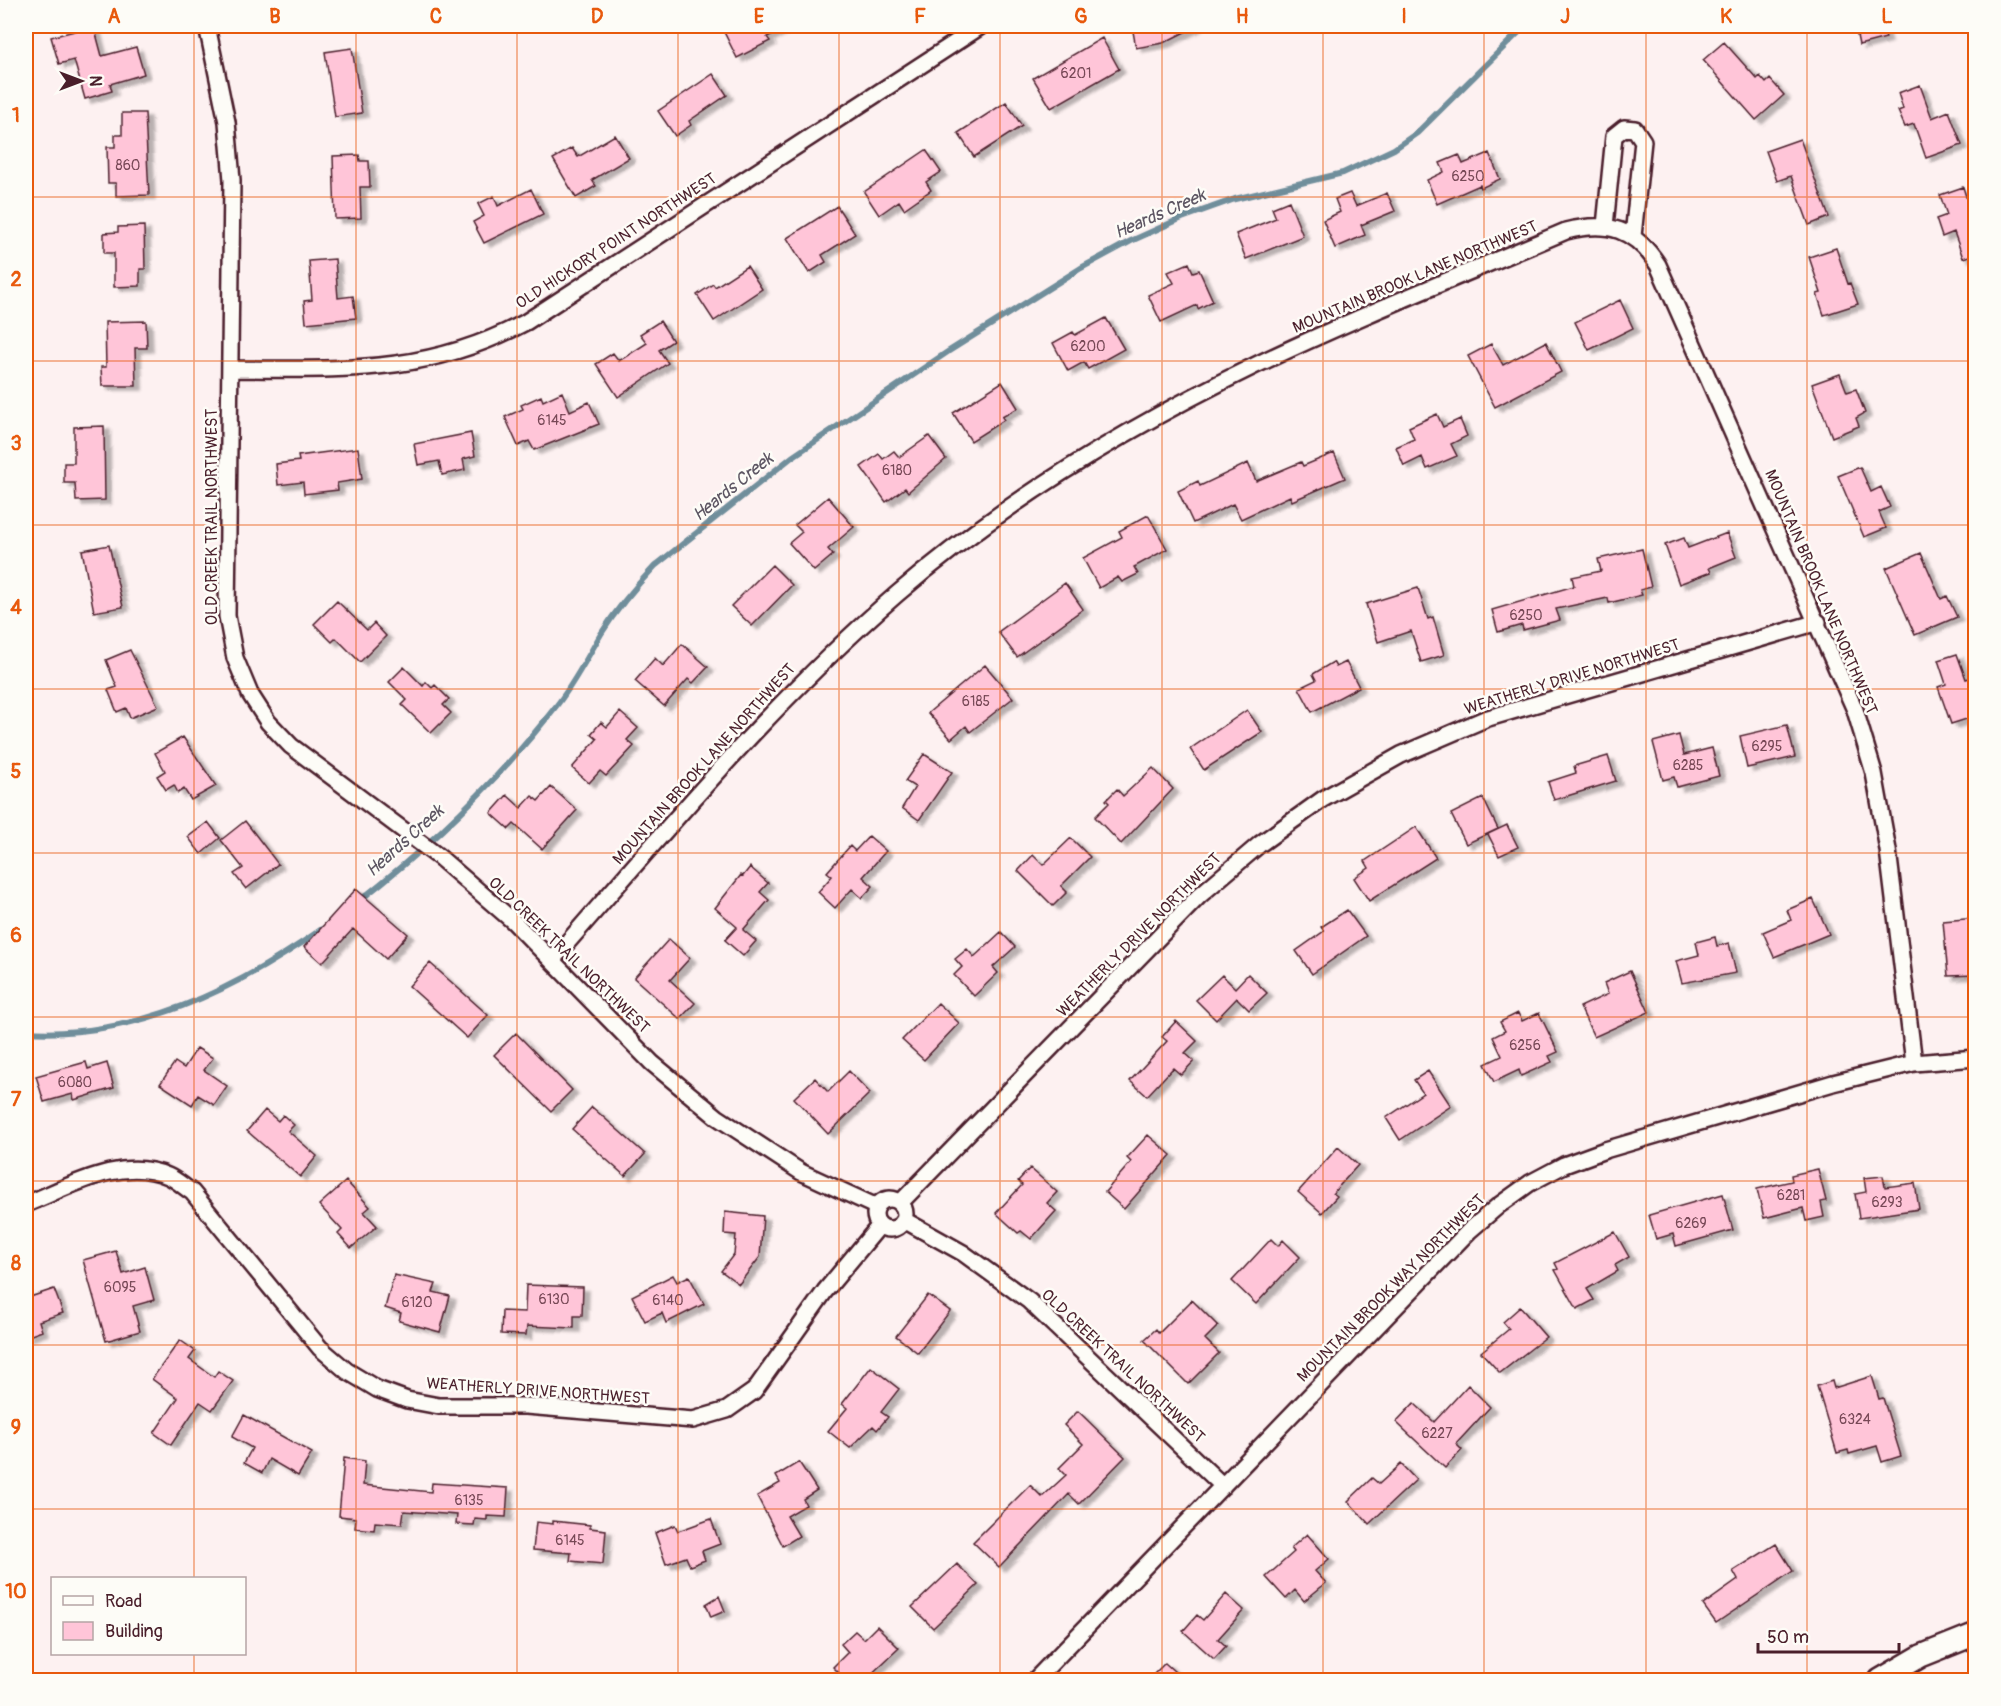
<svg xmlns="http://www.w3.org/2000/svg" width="2001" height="1706" font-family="Pangolin,sans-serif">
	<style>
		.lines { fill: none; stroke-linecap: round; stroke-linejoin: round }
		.stream { stroke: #6f8e9b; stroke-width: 6 }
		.building { fill: #ffc5d8; stroke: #4a1f2b; stroke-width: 1.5; filter: url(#shadow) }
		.street-casing { stroke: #4a1f2b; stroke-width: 20 }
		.secondary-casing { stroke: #4a1f2b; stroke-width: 26 }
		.street { stroke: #fdfcf7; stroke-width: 15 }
		.secondary { stroke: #fdfcf7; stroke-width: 21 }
		.grid { fill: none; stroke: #e8590c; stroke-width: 1.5; stroke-opacity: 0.55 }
		.labels { text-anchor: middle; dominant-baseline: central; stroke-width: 5; stroke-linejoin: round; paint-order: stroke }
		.number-label { font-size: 14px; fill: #774856 }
		.street-label { font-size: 16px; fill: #4a1f2b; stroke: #fdfcf7 }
		.water-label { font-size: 18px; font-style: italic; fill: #5d5663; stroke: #fdfcf7 }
		.neatline { fill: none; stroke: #e8590c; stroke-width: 2 }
		.grid-label { font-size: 20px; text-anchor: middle; font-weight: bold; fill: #e8590c }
	</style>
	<defs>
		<filter id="shadow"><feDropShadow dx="6" dy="4" stdDeviation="1.5" flood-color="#0004"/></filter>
	</defs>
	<rect width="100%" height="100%" fill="#fdf1f1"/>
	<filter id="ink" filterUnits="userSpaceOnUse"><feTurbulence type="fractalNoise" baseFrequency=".0167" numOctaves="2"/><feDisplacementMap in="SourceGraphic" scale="12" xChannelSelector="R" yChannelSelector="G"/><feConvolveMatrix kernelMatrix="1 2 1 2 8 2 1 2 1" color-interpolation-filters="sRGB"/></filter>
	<g filter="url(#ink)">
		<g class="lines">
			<path class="stream" d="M359,901c72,-56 142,-124 198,-196 17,-22 30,-47 44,-71 15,-24 34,-47 54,-68l137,-109 157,-106 132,-83 50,-27 51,-23 53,-19 108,-26 51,-24 23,-16 108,-107
				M26,1032c109,7 209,-42 296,-103"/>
		</g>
		<path class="building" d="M94,26l8,30 34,-9 8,27 -34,10 2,7 -27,8 -11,-39 -15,4 -8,-27z
			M736,26h54l-23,11 3,4 -33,17 -13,-26z
			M1132,26h65l-34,17 -27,5z
			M1855,26h28l3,12 -27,7z
			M1102,38l17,31 -68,39 -18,-30z
			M1724,42l33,37 3,-3 6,7 4,-4 14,16 -28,25 -53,-60z
			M352,48l10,65 -27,4 -10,-65z
			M713,74l14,21 -38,26 2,4 -16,11 -17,-25z
			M1920,85l12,33 17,-7 13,34 -36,13 -12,-34 -9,3 -7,-16 5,-2 -5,-16z
			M1006,102l16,24 -48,31 -16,-24z
			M122,113h23l4,82 -33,1v-13h-8l-1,-36h8v-12h7z
			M615,135l14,23 -37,22 4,6 -20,12 -23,-39 19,-11 6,9z
			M1800,139l29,78 -20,8 -18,-49 -14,5 -11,-30z
			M926,150l15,22 -15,10 5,8 -27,19 -5,-8 -20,14 -15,-23z
			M1489,153l11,26 -19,9 -1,-3 -43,19 -10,-24 17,-8 -4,-9 19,-8 4,9z
			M359,155l1,6h9l1,26h-10l1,31 -26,1 -2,-63z
			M1963,187l4,13 9,-2v56l-13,4 -9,-26 -12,5 -6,-18 11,-4 -7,-20z
			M531,189l12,25 -59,29 -11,-21 11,-6 -6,-12 16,-8 4,10z
			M1350,193l6,13 31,-13 8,18 -34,14 4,10 -30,13 -12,-28 17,-8 -5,-13z
			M1289,201l14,35 -57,23 -10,-25 40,-16 -4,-10z
			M837,206l18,28 -33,21 4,7 -17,11 -22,-35z
			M144,226l1,43h-5v17l-26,1v-34h-10v-20l14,-1v-5z
			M1836,248l12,36 2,-1 8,21 -34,11 -7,-21 4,-1 -12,-36z
			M335,259l3,39 15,-2 3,22 -50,5 -2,-22 8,-1 -3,-39z
			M1189,263l4,9 6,-2 14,31 -15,8 -1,-4 -36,17 -13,-27 26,-12 -6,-11z
			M747,266l15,23 -48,32 -17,-26 16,-11 2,3z
			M1620,300l13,28 -44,22 -14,-28z
			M1106,318l18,31 -36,20 -4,-7 -16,9 -15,-28 20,-11 2,3z
			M146,321l1,27h-12l1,38h-34l-1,-19h5l-1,-45z
			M660,321l13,20 -14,9 9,13 -50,34 -22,-33 17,-11 6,8 28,-18 -7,-9z
			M1546,342l15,30 -66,35 -27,-51 23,-12 12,21z
			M1840,374l7,18 9,-3 9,24 -9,5 3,8 -27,11 -20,-53z
			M1002,382l16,26 -16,9 2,3 -33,21 -18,-28z
			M562,392l8,19 19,-9 10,22 -65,26 -5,-9 -11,5 -13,-29 18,-8 -2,-4 20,-9 2,5z
			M1437,414l6,13 17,-8 7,17 -16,8 6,12 -30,13 -5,-12 -18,9 -8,-19 18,-8 -5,-12z
			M104,426l1,74 -29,1 -1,-18h-11v-20h10v-36z
			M471,433l4,23 -12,3 2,11 -23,5 -3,-14 -21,4 -4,-21z
			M929,436l17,23 -38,33 -3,-4 -19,14 -25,-35 18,-13 4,5 11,-8 5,6z
			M358,448l4,31 -25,4 1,7 -34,4 -1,-12 -25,3 -2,-21 23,-3 -1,-5z
			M1334,453l11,25 -53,23 -2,-5 -49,23 -8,-15 -40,19 -15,-32 20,-10 2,5 48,-23 8,18 45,-19 2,4z
			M1860,467l11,25 10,-5 9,20 -11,5 7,16 -22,9 -26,-61z
			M828,497l26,30 -26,22 5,6 -19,16 -25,-28 13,-11 -7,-7z
			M1148,515l19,34 -33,18 4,7 -16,8 -4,-5 -19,11 -16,-30 39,-21 -3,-6z
			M1727,533l9,24 -27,11 2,4 -32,12 -14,-39 19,-7 4,10z
			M109,545l14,62 -29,5 -12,-62z
			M1642,549l9,38 -11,3 2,5 -33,8 -1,-5 -52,11 4,11 -37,10 -1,-5 -24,7 -6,-22 82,-24 -2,-9 29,-6 -3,-12z
			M1921,553l20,46 6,-3 10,21 -42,18 -29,-67z
			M772,565l20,20 -40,41 -21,-20z
			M1065,583l18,26 -66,48 -19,-25z
			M1418,588l10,31 5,-2 11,38 -23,7 -10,-31 -33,11 -12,-38z
			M337,601l30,29 7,-7 12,13 -26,26 -24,-24 -4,4 -18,-18z
			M682,644l26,23 -15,16 -5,-4 -24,27 -29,-25 20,-23 8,8z
			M130,650l28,56 -28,12 -4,-10 -9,4 -9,-22 9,-3 -11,-27z
			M1957,654l9,25 10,-3v40l-25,8 -13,-37 8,-3 -8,-24z
			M1333,662l3,5 10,-5 13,25 -47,25 -13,-24 17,-8 -3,-6z
			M985,665l28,33 -43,34 -4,-6 -15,13 -23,-26z
			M404,667l19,19 3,-4 6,6 3,-3 14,14 -6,6 8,8 -20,20 -29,-28 5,-5 -18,-18z
			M1247,710l15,22 -58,38 -14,-21z
			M620,712l18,16 -11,12 7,6 -28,30 -6,-5 -11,12 -17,-15 25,-29 -6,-5 10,-12 6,5z
			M1787,725l8,32 -48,11 -7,-32z
			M1679,735l5,20 28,-7 7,28 -42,11 -3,-10 -11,3 -10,-38z
			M183,737l33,49 -25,14 -7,-11 -6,4 -4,-8 -8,5 -9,-14 8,-5 -10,-18z
			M924,754l28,18 -33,48 -17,-12 13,-21 -10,-6z
			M1608,756l8,25 -62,19 -6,-18 28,-9 -2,-7z
			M1153,768l20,21 -52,55 -26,-27 14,-14 -3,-3 11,-11 6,7z
			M551,787l26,23 -35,39 -28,-25 -5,5 -18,-16 16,-18 14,13 11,-12 6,5z
			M1483,798l15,31 -32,15 -15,-30z
			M245,821l33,43 -32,25 -12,-15 9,-6 -22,-28z
			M208,822l12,16 -19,16 -13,-17z
			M1507,825l11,22 -19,9 -11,-22z
			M1416,827l20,31 -67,43 -15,-23 15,-10 -4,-7z
			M869,836l17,15 -23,26 10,9 -11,12 -10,-9 -17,19 -17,-16 14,-16 -5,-4 23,-26 5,5z
			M1071,838l19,19 -29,29 6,6 -14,14 -35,-35 15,-16 10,10z
			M750,867l18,16 -8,9 9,8 -26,30 13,11 -13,15 -18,-16 12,-13 -22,-19 26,-33 2,1z
			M356,889l52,45 -22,25 -33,-30 -31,34 -18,-16z
			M1813,899l16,35 -55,23 -11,-25 28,-12 -4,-10z
			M1347,910l19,26 -54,38 -16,-23 28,-20 -3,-4z
			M1976,918v57l-28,1 -5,-55z
			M1001,932l14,15 -22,20 5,6 -24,23 -20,-21 8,-8 -7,-8 12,-10 7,8z
			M1715,937l2,9 12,-3 7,30 -54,10 -6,-22 23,-6 -3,-13z
			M669,939l21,19 -20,22 25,23 -15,16 -46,-41z
			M430,963l58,52 -21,23 -58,-52z
			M1630,971l19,41 -55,25 -14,-30 28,-13 -4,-11z
			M1248,974l19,19 -18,17 -12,-12 -21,22 -20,-20 26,-25 13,13z
			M938,1003l21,20 -35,37 -22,-20z
			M1518,1013l4,8 17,-8 19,39 -9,4 3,6 -31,14 -2,-6 -25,12 -9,-18 17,-8 -9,-19 12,-6 -5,-9z
			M1176,1021l21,20 -12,12 9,8 -13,14 -8,-7 -26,28 -17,-15 37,-40 -5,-4z
			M516,1033l56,57 -21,21 -57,-56z
			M197,1048l16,10 -9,12 23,16 -13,19 -16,-10 -6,10 -32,-21 15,-22 9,6z
			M86,1062l2,7 19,-6 7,25 -40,12 -1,-6 -29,8 -8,-26z
			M849,1071l21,22 -42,41 -34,-36 21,-20 13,14z
			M1428,1071l23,35 -51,34 -14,-22 37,-25 -9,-13z
			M592,1107l53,47 -20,22 -53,-47z
			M265,1110l13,11 5,-6 11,10 -6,6 29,25 -17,21 -53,-46z
			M1148,1135l23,20 -47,54 -19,-17 26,-30 -4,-4z
			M1338,1147l20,18 -25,28 4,3 -15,17 -24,-21z
			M1030,1168l27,24 -10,11 9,8 -25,28 -10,-8 -3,2 -22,-20 26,-28 -4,-4z
			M1818,1169l8,32 -5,1 3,15 -18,4 -3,-13 -39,10 -7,-29 35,-8 -1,-6z
			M1883,1176l2,11 30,-4 4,26 -60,9 -4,-24 11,-2 -2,-14z
			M346,1181l24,26 -6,5 13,14 -26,22 -13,-14 4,-4 -23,-25z
			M1723,1194l10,36 -57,16 -3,-12 -17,5 -7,-24z
			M725,1212l38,4 -3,41 -21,27 -18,-13 13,-17 2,-19 -12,-1z
			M1615,1232l14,25 -14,8 3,6 -31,18 7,11 -17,9 -22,-39 3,-1 -3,-6z
			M1271,1239l7,7 5,-6 17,17 -44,47 -24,-23z
			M116,1251l7,23 22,-7 9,33 -21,6 7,25 -34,10 -23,-81z
			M394,1275l42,9 -3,8 17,4 -10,36 -41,-11 2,-8 -16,-5z
			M673,1275l4,7 12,-6 15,28 -38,19 -4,-10 -17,8 -13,-25z
			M526,1285l57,2 -1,29h-8v12l-47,-2 -1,9 -25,-1 1,-23 23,1z
			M54,1289l9,24 -24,8 3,10 -16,6v-46l4,6z
			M928,1295l22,16 -32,42 -22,-17z
			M1192,1300l26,26 -13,13 14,14 -31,31 -44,-44 12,-11 3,4z
			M1520,1307l26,30 -46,36 -19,-21 28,-23 -6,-7z
			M180,1340l15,11 -6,8 25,18 4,-6 15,10 -21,29 -12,-8 -29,43 -17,-12 24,-35 -26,-19z
			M871,1367l28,22 -18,23 7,5 -11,13 -4,-4 -23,22 -22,-17 19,-23 -5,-4z
			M1872,1376l7,23 4,-1 18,58 -19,6 -5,-16 -28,8 -1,-4 -11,3 -20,-67 15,-5 2,7z
			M1468,1385l22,22 -34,37 6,6 -17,18 -49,-46 18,-19 20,19z
			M1078,1411l47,46 -46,47 -10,-10 -70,73 -26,-25 57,-57 12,12 24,-22 -7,-7 24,-24 -19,-19z
			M244,1415l68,38 -14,23 -29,-17 -7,14 -18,-10 8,-15 -20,-11z
			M344,1458l21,3 -2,24 68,7 1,-9 76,5 -2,29 -19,-1v4l-12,-1 -1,6 -18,-1 1,-9 -53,-4 -2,13 -27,-2 -1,8 -19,-2 1,-10 -17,-2z
			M799,1462l18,28 -14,9 3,6 -19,11 12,20 -16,10 -26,-50 23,-13 -4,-7z
			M1401,1464l15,16 -47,44 -21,-23 24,-23 7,6z
			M711,1519l9,25 -18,7 3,9 -15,6 -4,-9 -20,7 -11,-31 20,-8 3,6z
			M553,1521l37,4v3l16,2 -3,34 -33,-3 1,-8 -38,-3 3,-28 17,2z
			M1307,1534l22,25 -14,12 11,12 -22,18 -9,-11 -9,9 -20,-22 28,-25 -3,-4z
			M1776,1544l17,27 -77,52 -13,-18 35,-25 -5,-9z
			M957,1564l21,21 -45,43 -21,-21z
			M1226,1594l18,16 -26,29 8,7 -12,13 -31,-28 14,-16 6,5z
			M719,1596l6,15 -14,6 -5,-13z
			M877,1626l22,22 -34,32h-19l-13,-13 15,-15 -7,-8 14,-13 9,8z
			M1165,1663l19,17h-36z"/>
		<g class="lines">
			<defs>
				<path id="street" d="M207,26l20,96 5,58 -5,436 8,42 15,36 18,28 23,24 148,111 74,64 139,142 65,54 84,55 76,35
					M1605,226l9,-90 10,-8 11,1 8,12 -10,95
					M230,369c110,0 195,7 296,-47l455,-296
					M552,960c111,-126 218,-256 345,-366 107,-92 233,-168 359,-229 102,-49 207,-90 310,-134 42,-11 69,-2 92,34l197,445 19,63 14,77 26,213
					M875 1214a15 15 0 1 1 30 0a15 15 0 1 1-30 0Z
					M900,1203l299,-307 61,-52 63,-45 78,-44 84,-36 333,-97
					M26,1204c43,-17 96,-49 142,-28 9,4 16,11 24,16l128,156 27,23 30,18 30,11 32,6h87l167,14 34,-10 27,-19 71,-100 55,-66
					M904,1220l59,33 66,48 194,185
					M1035,1680l434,-449 29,-25 32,-23 34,-18 41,-15 228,-67 81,-20 62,-5"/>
				<path id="secondary" d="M1880,1680l41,-24 55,-22"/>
			</defs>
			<use href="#street" class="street-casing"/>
			<use href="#secondary" class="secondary-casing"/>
			<use href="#street" class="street"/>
			<use href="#secondary" class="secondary"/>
		</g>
	</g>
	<path class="grid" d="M194,26v1552M356,26v1654M517,26v1654M678,26v1654M839,26v1654M1000,26v1654M1162,26v1654M1323,26v1654M1484,26v1654M1646,26v1654M1807,26v1654M26,197h1950M26,361h1950M26,525h1950M26,689h1950M26,853h1950M26,1017h1950M26,1181h1950M26,1345h1950M26,1509h1950M194,1654v26"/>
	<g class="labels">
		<g class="number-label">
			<text x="1076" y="73">6201</text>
			<text x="128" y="165">860</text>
			<text x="1468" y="176">6250</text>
			<text x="1088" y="346">6200</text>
			<text x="552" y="420">6145</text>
			<text x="897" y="470">6180</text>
			<text x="1526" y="615">6250</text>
			<text x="976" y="701">6185</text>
			<text x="1767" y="746">6295</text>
			<text x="1688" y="765">6285</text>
			<text x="1525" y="1045">6256</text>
			<text x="75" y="1082">6080</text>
			<text x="1791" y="1195">6281</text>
			<text x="1887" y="1202">6293</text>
			<text x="1691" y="1223">6269</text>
			<text x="120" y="1287">6095</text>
			<text x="554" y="1299">6130</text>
			<text x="668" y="1300">6140</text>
			<text x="417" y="1302">6120</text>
			<text x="1855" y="1419">6324</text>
			<text x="1437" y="1433">6227</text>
			<text x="469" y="1500">6135</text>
			<text x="570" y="1540">6145</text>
		</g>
		<g class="street-label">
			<text transform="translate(616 241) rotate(-33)">OLD HICKORY POINT NORTHWEST</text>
			<text transform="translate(1415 277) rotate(-23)">MOUNTAIN BROOK LANE NORTHWEST</text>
			<text transform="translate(212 517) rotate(-90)">OLD CREEK TRAIL NORTHWEST</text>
			<text transform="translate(1821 592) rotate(67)">MOUNTAIN BROOK LANE NORTHWEST</text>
			<text transform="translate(1572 677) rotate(-17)">WEATHERLY DRIVE NORTHWEST</text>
			<text transform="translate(704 764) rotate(-48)">MOUNTAIN BROOK LANE NORTHWEST</text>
			<text transform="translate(1139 935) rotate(-45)">WEATHERLY DRIVE NORTHWEST</text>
			<text transform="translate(569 955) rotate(44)">OLD CREEK TRAIL NORTHWEST</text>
			<text transform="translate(1391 1288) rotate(-45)">MOUNTAIN BROOK WAY NORTHWEST</text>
			<text transform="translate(1123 1366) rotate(43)">OLD CREEK TRAIL NORTHWEST</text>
			<text transform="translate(538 1391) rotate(4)">WEATHERLY DRIVE NORTHWEST</text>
		</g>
		<g class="water-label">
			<text transform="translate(1160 214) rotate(-24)">Heards Creek</text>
			<text transform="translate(733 487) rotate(-39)">Heards Creek</text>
			<text transform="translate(405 841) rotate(-42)">Heards Creek</text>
		</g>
	</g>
	<rect width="2001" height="1706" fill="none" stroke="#fdfcf7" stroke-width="66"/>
	<rect x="51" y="1577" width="195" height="78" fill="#fdfcf7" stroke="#b5a4a5" stroke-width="1.5"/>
	<rect x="63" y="1596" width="30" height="9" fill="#fdfcf7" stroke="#b5a4a5" stroke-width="1.5"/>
	<text x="105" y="1607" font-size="18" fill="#4a1f2b">Road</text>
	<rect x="63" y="1622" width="30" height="18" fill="#ffc5d8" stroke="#b5a4a5" stroke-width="1.5"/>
	<text x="105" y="1637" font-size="18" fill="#4a1f2b">Building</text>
	<g transform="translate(81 81) rotate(90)" stroke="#fdfcf7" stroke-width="4.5" paint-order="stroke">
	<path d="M0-4.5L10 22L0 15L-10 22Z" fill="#4a1f2b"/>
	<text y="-9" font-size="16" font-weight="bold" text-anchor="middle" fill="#4a1f2b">N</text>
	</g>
	<path d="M1758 1643v9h141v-9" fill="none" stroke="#4a1f2b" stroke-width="3"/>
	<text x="1767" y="1643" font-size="18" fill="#4a1f2b" stroke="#fdfcf7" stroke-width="4.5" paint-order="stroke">50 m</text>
	<rect x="33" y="33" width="1935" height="1640" class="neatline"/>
	<g class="grid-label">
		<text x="114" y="23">A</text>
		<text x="275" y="23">B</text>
		<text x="436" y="23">C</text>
		<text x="597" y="23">D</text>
		<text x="759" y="23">E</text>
		<text x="920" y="23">F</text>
		<text x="1081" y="23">G</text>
		<text x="1242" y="23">H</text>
		<text x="1404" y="23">I</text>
		<text x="1565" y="23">J</text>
		<text x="1726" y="23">K</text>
		<text x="1887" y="23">L</text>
		<text x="16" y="122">1</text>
		<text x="16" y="286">2</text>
		<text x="16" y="450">3</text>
		<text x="16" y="614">4</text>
		<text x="16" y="778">5</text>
		<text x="16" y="942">6</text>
		<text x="16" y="1106">7</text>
		<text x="16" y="1270">8</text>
		<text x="16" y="1434">9</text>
		<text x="16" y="1598">10</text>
	</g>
</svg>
